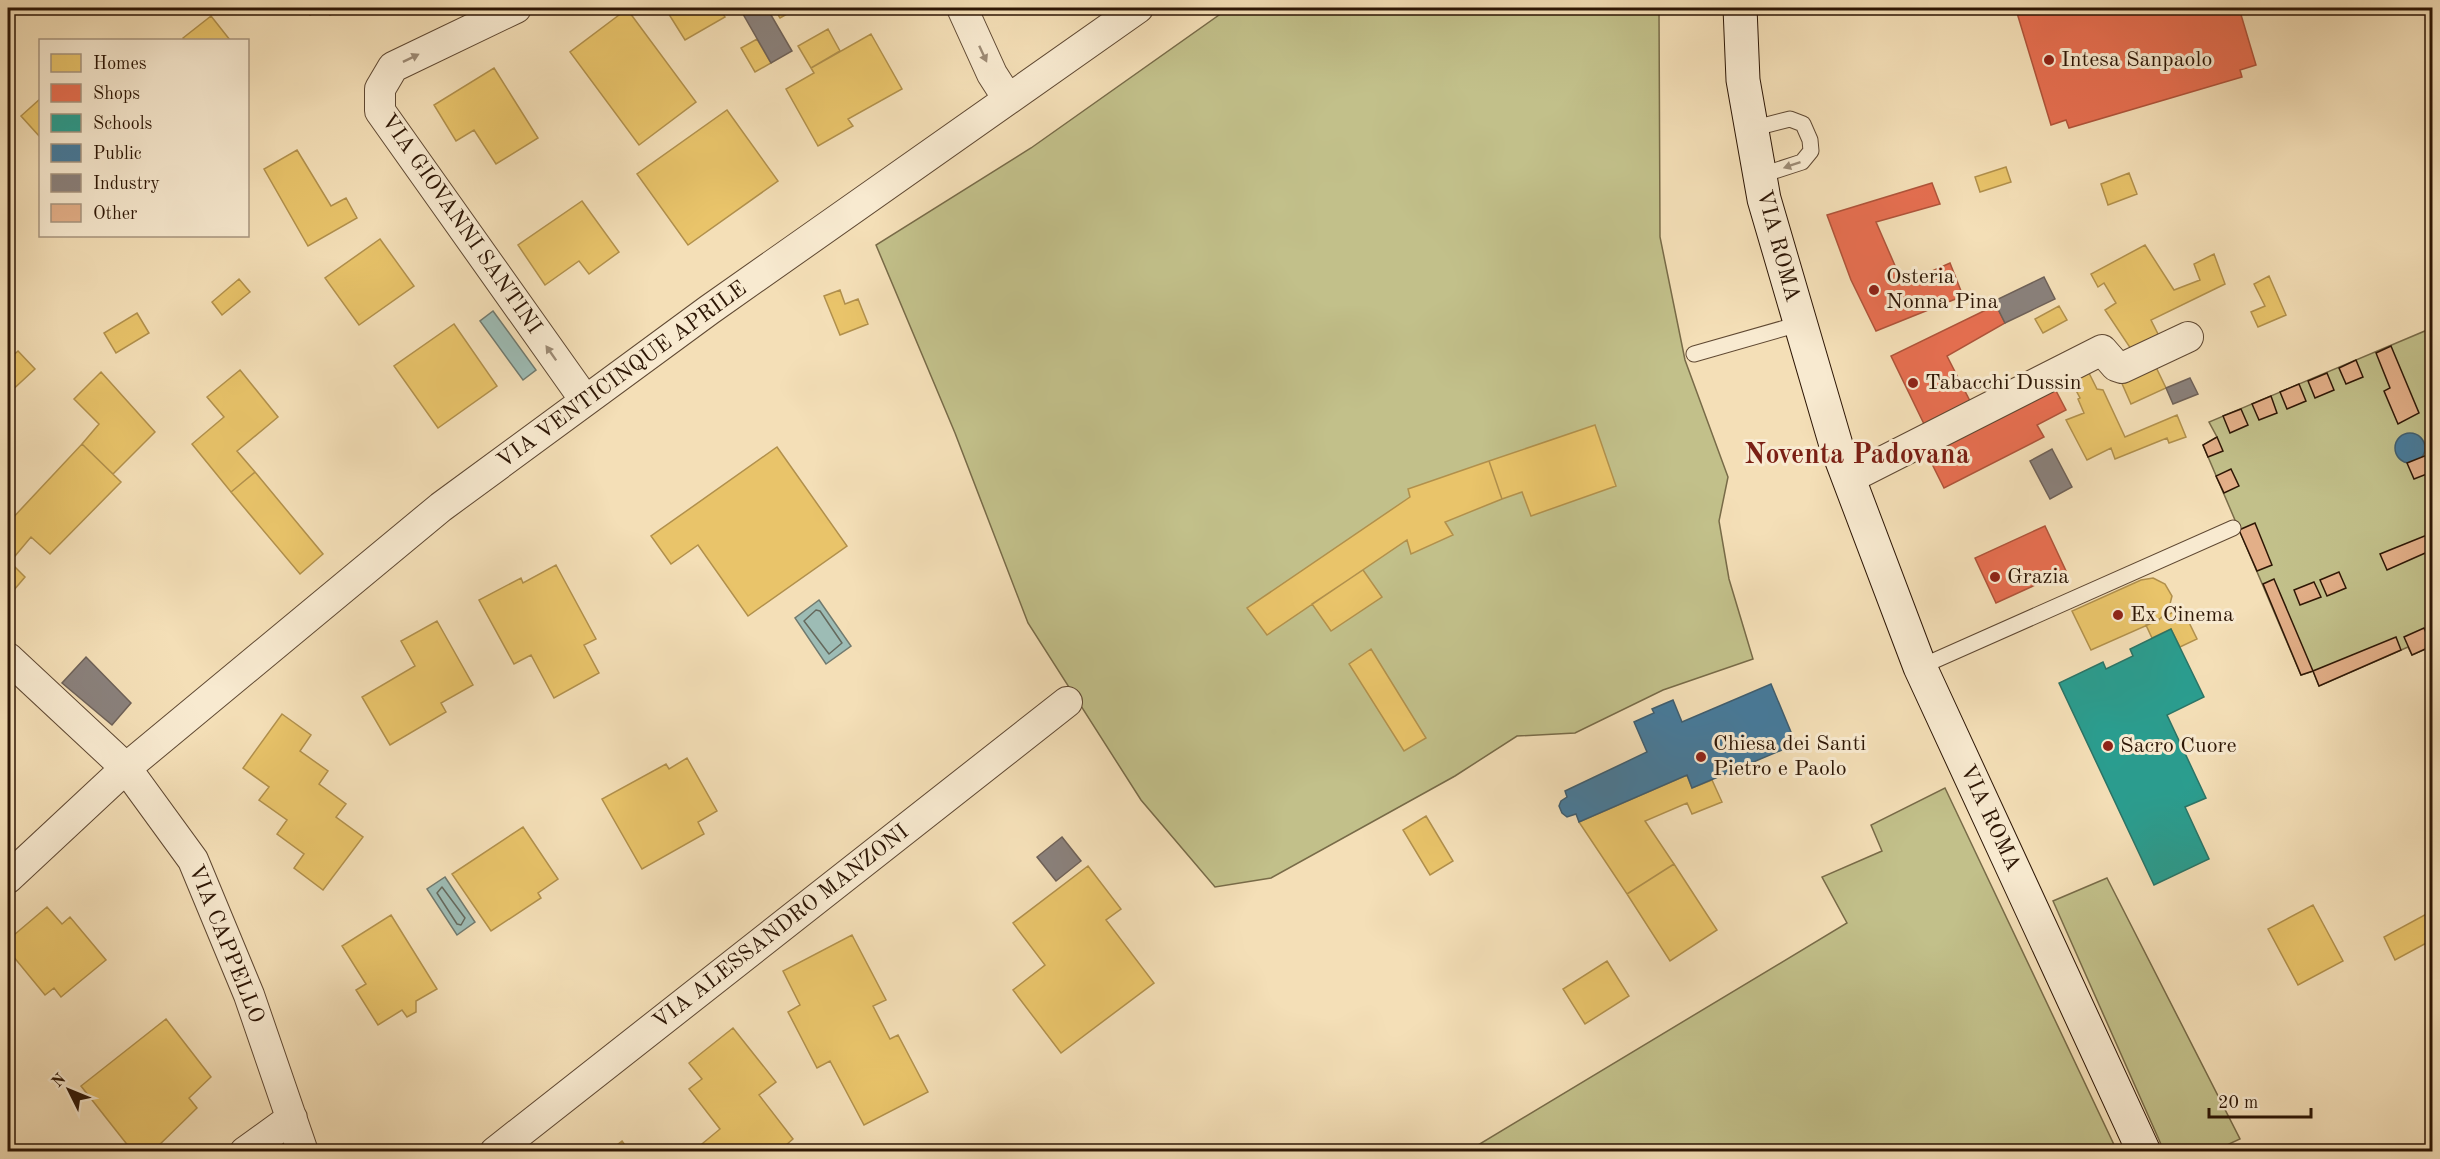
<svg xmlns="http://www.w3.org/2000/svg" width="2440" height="1159" font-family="'Old Standard TT',serif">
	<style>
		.green { fill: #c2c08a; stroke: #786b48; stroke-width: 1.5 }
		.water { fill: #9dbcb5; stroke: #707a6f; stroke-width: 1.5 }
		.homes { fill: #e9c46a; stroke: #b1904c; stroke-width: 1.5 }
		.shops { fill: #e76f51; stroke: #af543a; stroke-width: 1.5 }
		.schools { fill: #2a9d8f; stroke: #2b7466; stroke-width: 1.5 }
		.public { fill: #457b9d; stroke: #3e5d6f; stroke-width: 1.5 }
		.industry { fill: #8a817c; stroke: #6e6158; stroke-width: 1.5 }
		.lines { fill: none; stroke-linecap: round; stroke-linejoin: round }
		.shore { stroke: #65695d; stroke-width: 1.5 }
		.building { fill: #e3af88; stroke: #2d1605; stroke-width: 1.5 }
		.lane-casing { stroke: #5f4832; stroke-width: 17 }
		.street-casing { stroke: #5f4832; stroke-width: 32 }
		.secondary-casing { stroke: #2d1605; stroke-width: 35 }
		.lane { stroke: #f8ead0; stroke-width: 15 }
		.street { stroke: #f8ead0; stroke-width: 30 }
		.secondary { stroke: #f8ead0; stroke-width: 33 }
		.oneway { fill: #9d8b75 }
		.poi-dot { fill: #8f2418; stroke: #f8ead0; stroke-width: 2 }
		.labels { text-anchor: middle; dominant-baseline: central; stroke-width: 6; stroke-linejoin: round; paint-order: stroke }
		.poi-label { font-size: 22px; fill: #2d1605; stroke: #f8ead0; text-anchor: start }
		.street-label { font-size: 22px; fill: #2d1605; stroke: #f8ead0 }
		.district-label { font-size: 28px; font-weight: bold; fill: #7a1f14; stroke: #f8ead0 }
	</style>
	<rect width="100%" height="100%" fill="#f4dfb7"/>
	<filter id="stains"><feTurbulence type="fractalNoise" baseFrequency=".00333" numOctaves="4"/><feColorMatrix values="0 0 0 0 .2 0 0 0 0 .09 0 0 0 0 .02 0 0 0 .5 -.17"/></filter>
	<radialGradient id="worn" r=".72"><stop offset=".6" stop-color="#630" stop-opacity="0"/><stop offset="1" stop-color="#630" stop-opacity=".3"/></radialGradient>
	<path class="green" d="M1229,8h430l1,229 25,123 43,117 -9,44 10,58 24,80 -90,31 -88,43 -58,3 -62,40 -184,102 -56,9 -74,-87 -113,-177 -73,-190 -79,-188 155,-97z
		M2432,328v305l-4,2 4,11 -20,9 -4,-8 -89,39 -6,-15 -12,4 -98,-230 14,-8 -8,-15z
		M1945,788l172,363h-649l379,-228 -25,-46 60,-26 -11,-26z
		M2107,878l133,261 -26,12h-50l-111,-250z"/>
	<path class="water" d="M493,311l43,59 -13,10 -43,-59z
		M819,600l32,46 -25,18 -31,-46z
		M445,877l30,45 -18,13 -30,-46z"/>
	<path class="homes" d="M307,8h19l-16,7z
		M327,8h18l-15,7z
		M665,8h54l6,9 -40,23z
		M774,8h24l-18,10z
		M627,9l69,93 -57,43 -69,-93z
		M211,16l19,24h-45l-2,-2z
		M828,29l12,22 -29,17 -13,-22z
		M871,34l31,55 -54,30 5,7 -35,20 -32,-57 28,-16 -3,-5z
		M757,39l14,24 -16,9 -14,-24z
		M494,68l44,70 -42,26 -22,-34 -18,11 -22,-36z
		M40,99v38l-19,-21z
		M727,110l51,71 -90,64 -51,-71z
		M297,150l34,56 15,-8 11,20 -49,28 -44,-77z
		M2006,167l5,15 -31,10 -5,-15z
		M2129,173l8,21 -29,11 -7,-21z
		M582,201l37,51 -30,22 -10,-13 -34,24 -27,-40z
		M380,239l34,47 -55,39 -34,-47z
		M2145,245l29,45 26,-10 -6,-16 20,-10 11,30 -74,36 10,20 -26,15 -30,-45 11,-7 -12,-20 -6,4 -7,-13z
		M2269,276l17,39 -28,12 -7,-15 14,-6 -11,-22z
		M239,279l11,13 -28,23 -10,-13z
		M840,290l5,14 13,-5 10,25 -28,11 -16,-39z
		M2059,306l8,14 -24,13 -8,-14z
		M137,313l12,20 -33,20 -12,-20z
		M454,324l43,62 -59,42 -44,-62z
		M18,351l17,18 -27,25v-34z
		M2154,363l12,25 -35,16 -11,-25z
		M240,370l38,47 -41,34 18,21 -24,20 -39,-48 32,-27 -17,-20z
		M2088,371l9,18 6,1 22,47 52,-22 9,22 -17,6 -2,-5 -52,21 -4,-11 -24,12 -21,-40 18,-7 -6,-14 2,-1 -10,-19z
		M101,372l54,60 -42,42 -31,-30 17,-20 -25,-25z
		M1595,425l21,61 -85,30 -9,-24 -20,7 -13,-38z
		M82,444l39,38 -71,72 -19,-17 -21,25 15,15 -17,20v-74z
		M777,447l70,99 -99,70 -50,-71 -27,19 -20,-28z
		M1489,461l13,38 -57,23 8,13 -42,19 -4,-14 -140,95 -20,-27 163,-111 -2,-8z
		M255,472l68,82 -23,20 -69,-82z
		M556,565l40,74 -12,6 15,28 -45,25 -23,-43 -17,9 -35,-64 42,-22 2,5z
		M1363,570l19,27 -51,34 -19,-27z
		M2153,578l12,6 7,12 -3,12 -10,12 -68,30 -19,-39 69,-31z
		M2182,608l15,31 -17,8 -9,-18 -19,9 -6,-13z
		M437,621l36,64 -32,18 5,9 -56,33 -28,-48 53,-31 -14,-25z
		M1371,649l55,89 -22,13 -55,-87z
		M282,714l29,21 -11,16 28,20 -9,13 27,20 -10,13 27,20 -40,53 -29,-22 10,-14 -27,-20 10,-14 -28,-20 10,-13 -26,-19z
		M687,758l30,53 -19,11 6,12 -62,35 -40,-70 64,-35 3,5z
		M1687,775l5,13 20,-8 10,22 -30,12 -5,-11 -42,18 29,43 -47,30 -48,-72z
		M1426,816l27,45 -23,14 -27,-45z
		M523,827l35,52 -20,14 3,5 -50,33 -39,-57z
		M1674,864l43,66 -47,31 -43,-67z
		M1088,866l33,43 -15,11 48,63 -93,70 -48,-63 32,-25 -32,-42z
		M2313,905l30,56 -45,24 -30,-56z
		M47,907l15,17 8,-7 36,43 -45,37 -7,-9 -9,7 -37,-45v-10z
		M2432,911v29l-37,20 -11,-23z
		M391,915l46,74 -21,12v11l-9,5 -5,-7 -24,15 -22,-35 10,-6 -24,-38z
		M852,935l34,65 -13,6 17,33 8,-4 30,57 -64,33 -34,-64 -13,7 -29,-56 12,-7 -17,-34z
		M1607,961l22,35 -44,28 -22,-35z
		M166,1019l45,58 -22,21 8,10 -45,44h-19l-52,-66z
		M733,1028l43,54 -17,13 34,44 -15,13h-78l-3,-4 23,-19 -31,-40 13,-10 -13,-16z
		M622,1141l8,11h-22z"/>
	<path class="shops" d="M2032,8h207l17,57 -16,5 2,7 -173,51 -3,-8 -15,5 -34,-112z
		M1932,183l8,21 -64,18 27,62 47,-21 13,33 -87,35 -25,-51 -24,-65z
		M1996,305l9,18 -58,33 24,47 -46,23 -34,-70z
		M2053,385l13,25 -29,15 7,12 -100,51 -19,-38z
		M2045,526l21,45 -70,32 -21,-45z"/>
	<path class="schools" d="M2171,629l33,68 -37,18 39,83 -21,9 24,52 -55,26 -95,-202 44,-21 3,7 27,-13 -3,-7z"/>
	<path class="public" d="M2395 448a15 15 0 1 1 30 0a15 15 0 1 1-30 0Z
		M1771,684l25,60 -104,44 -5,-13 -108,47 -3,-8 -9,3 -5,-4 -3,-7 2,-5 6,-4 -2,-6 82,-39 -13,-30 20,-9 -2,-4 21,-9 9,22z"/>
	<path class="industry" d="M755,8h12l25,43 -21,12 -28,-49z
		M2044,277l11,22 -50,24 -11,-22z
		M2190,378l8,16 -25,10 -7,-16z
		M2052,449l20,38 -22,12 -20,-38z
		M86,657l45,46 -19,22 -50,-42z
		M1062,837l19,24 -25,20 -19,-24z"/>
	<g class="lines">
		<path class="shore" d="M816,610l4,1 22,32 -13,11 -25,-33z
			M442,887l23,31 -4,7 -4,-1 -20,-31z"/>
	</g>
	<path class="building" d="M2391,346l28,67 -21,11 -14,-33 6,-3 -14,-35z
		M2356,360l7,17 -17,7 -7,-16z
		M2327,373l7,17 -19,8 -7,-17z
		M2299,384l7,17 -19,8 -7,-17z
		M2271,396l6,17 -18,7 -7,-16z
		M2241,409l7,16 -18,8 -7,-17z
		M2217,437l6,14 -15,6 -5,-12z
		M2432,453v19l-18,7 -7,-16z
		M2231,469l8,17 -15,7 -8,-17z
		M2255,523l17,42 -15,6 -18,-41z
		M2427,535l5,15 -45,20 -7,-16z
		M2339,572l7,16 -19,8 -7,-16z
		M2274,579l39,92 -12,4 -38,-91z
		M2314,582l7,15 -21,8 -6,-15z
		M2424,628l8,18 -20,9 -8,-18z
		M2396,637l5,13 -82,36 -6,-15z"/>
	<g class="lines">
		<defs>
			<path id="lane" d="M1751,129l39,-10 13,5 7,16 1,11 -9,11 -43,14
				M1694,354l105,-30
				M1920,667l313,-139"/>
			<path id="street" d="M516,8l-123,59 -13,22v22l205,289
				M962,8l30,66 16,25
				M1848,479l254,-129 14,16 6,2 66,-31
				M8,658l118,110 67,92 56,135 54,157
				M8,878l118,-110 315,-261 268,-197 429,-302
				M245,1152l47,-34
				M495,1152l572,-450"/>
			<path id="secondary" d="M1740,8l3,72 21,119 72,246 84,222 224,485"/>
		</defs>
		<use href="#lane" class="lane-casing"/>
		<use href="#street" class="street-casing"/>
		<use href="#secondary" class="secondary-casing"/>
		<use href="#lane" class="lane"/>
		<use href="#street" class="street"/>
		<use href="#secondary" class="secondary"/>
	</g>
	<defs><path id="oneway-solid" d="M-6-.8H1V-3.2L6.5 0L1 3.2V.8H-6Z" transform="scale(1.5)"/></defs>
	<g class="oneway">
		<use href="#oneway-solid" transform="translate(983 54) rotate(65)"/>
		<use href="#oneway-solid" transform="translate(411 58) rotate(-26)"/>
		<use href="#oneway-solid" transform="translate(1792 165) rotate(161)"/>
		<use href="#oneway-solid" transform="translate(551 353) rotate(-125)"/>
	</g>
	<g class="poi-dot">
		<circle cx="2049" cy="60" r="6"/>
		<circle cx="1874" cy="290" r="6"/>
		<circle cx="1913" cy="383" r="6"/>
		<circle cx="1995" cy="577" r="6"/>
		<circle cx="2118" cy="615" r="6"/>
		<circle cx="2108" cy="746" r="6"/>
		<circle cx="1701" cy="757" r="6"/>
	</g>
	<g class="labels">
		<g class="poi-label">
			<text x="2061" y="60">Intesa Sanpaolo</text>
			<text x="1886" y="277">Osteria<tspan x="1886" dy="25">Nonna Pina</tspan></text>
			<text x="1925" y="383">Tabacchi Dussin</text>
			<text x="2007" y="577">Grazia</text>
			<text x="2130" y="615">Ex Cinema</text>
			<text x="1713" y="744">Chiesa dei Santi<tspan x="1713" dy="25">Pietro e Paolo</tspan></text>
			<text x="2120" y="746">Sacro Cuore</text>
		</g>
		<g class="street-label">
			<text transform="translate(461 224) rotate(55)">VIA GIOVANNI SANTINI</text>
			<text transform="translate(1778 246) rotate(75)">VIA ROMA</text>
			<text transform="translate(622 375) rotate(-36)">VIA VENTICINQUE APRILE</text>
			<text transform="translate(1990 818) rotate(65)">VIA ROMA</text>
			<text transform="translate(781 927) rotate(-38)">VIA ALESSANDRO MANZONI</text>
			<text transform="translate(226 944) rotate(68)">VIA CAPPELLO</text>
		</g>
		<g class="district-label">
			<text x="1857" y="456">Noventa Padovana</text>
		</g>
	</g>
	<rect width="2440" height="1159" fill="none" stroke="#f4dfb7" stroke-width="30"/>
	<rect x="9" y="9" width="2422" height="1141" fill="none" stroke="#2d1605" stroke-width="3"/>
	<rect x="15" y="15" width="2410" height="1129" fill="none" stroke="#2d1605" stroke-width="1.5"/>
	<rect x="39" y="39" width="210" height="198" fill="#f8ead0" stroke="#a7957f" stroke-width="1.5"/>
	<rect x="51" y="54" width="30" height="18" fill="#e9c46a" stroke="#a7957f" stroke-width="1.5"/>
	<text x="93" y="69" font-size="18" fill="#2d1605">Homes</text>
	<rect x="51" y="84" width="30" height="18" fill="#e76f51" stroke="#a7957f" stroke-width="1.5"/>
	<text x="93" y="99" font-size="18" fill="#2d1605">Shops</text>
	<rect x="51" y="114" width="30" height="18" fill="#2a9d8f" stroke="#a7957f" stroke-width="1.5"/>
	<text x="93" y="129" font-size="18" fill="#2d1605">Schools</text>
	<rect x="51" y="144" width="30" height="18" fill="#457b9d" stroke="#a7957f" stroke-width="1.5"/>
	<text x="93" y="159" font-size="18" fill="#2d1605">Public</text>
	<rect x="51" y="174" width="30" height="18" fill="#8a817c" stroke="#a7957f" stroke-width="1.5"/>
	<text x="93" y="189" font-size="18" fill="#2d1605">Industry</text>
	<rect x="51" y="204" width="30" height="18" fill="#e3af88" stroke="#a7957f" stroke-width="1.5"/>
	<text x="93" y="219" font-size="18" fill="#2d1605">Other</text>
	<g transform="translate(69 1090) rotate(313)" stroke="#f8ead0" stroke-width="4.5" paint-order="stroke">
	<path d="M0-4.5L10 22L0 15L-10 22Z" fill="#2d1605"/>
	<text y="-9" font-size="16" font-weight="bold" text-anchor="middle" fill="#2d1605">N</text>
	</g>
	<path d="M2209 1108v9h102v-9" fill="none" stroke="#2d1605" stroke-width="3"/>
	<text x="2218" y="1108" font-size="18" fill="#2d1605" stroke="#f8ead0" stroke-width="4.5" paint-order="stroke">20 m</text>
	<rect width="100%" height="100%" filter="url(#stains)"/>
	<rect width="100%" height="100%" fill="url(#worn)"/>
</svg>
